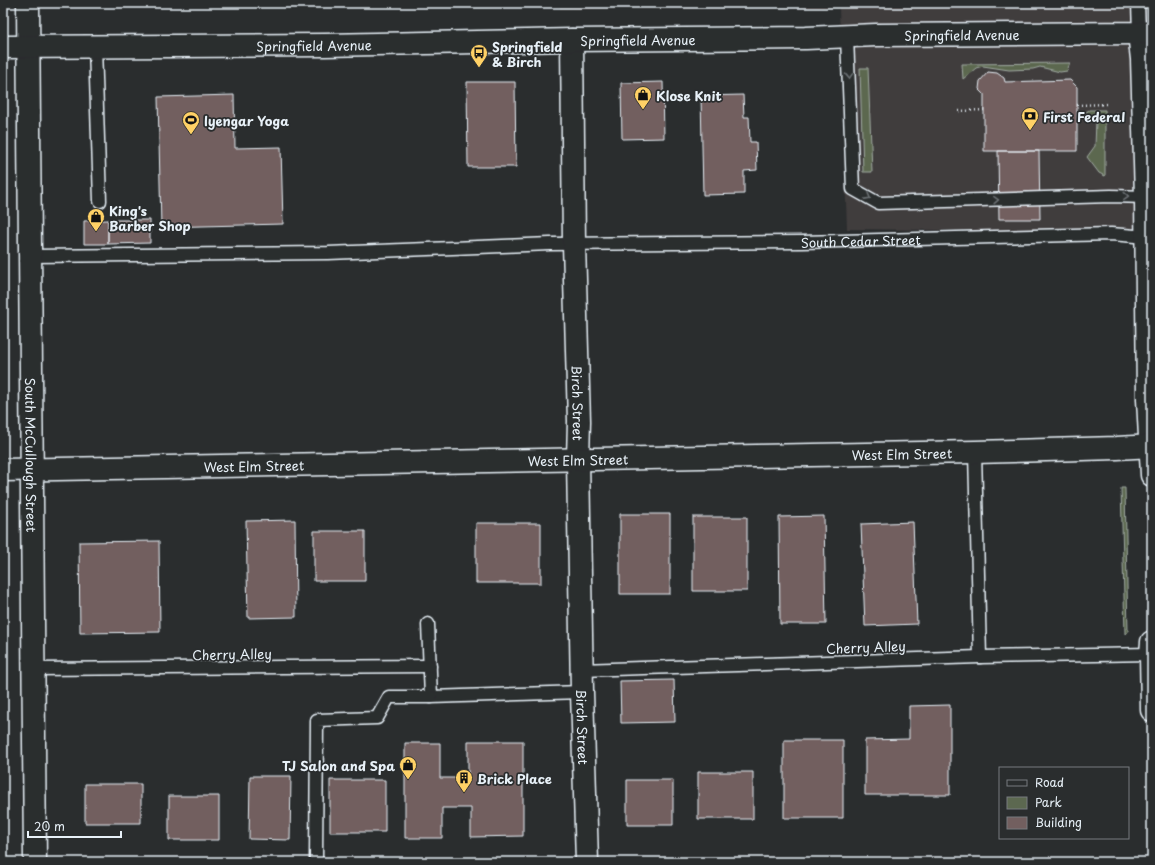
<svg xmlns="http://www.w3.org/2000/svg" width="1155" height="865" font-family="'Playpen Sans',sans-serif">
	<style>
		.built { fill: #403c3d }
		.green { fill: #5c6850; stroke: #a2aca4 }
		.building { fill: #725f5f; stroke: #e8f1f8 }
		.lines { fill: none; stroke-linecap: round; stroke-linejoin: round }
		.service-casing { stroke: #e8f1f8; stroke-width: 15 }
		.minor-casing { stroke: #e8f1f8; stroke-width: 25 }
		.tertiary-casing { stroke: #e8f1f8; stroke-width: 25 }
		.path { stroke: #e8f1f8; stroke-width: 2.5; stroke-dasharray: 1 3; stroke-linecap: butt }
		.service { stroke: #2a2d2e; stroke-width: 12 }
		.minor { stroke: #2a2d2e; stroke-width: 22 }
		.tertiary { stroke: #2a2d2e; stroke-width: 22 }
		.oneway { stroke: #6c7275 }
		.labels { text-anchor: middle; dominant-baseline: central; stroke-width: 3.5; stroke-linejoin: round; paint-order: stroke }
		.street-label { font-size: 13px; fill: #e8f1f8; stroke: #2a2d2e }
		.poi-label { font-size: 13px; font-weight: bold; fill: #e8f1f8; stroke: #2a2d2e; text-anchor: start }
	</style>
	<rect width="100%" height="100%" fill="#2a2d2e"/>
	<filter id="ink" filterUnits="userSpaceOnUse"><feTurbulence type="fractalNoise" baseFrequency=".025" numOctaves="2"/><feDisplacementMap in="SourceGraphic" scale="8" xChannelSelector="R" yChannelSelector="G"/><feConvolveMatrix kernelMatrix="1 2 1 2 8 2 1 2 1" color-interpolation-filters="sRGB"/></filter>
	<g filter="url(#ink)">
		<path class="built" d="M560,3h592v658l-1,-215 -4,-209 -24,-5 -276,-3 -8,-221 -279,1z"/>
		<path class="green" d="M475,3h64v3l-64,1z
			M1070,63l-3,8 -7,1 -20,-5 -7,2 -24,1 -26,-4 -7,2 -13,11 -1,-15z
			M860,68h8l4,104h-9z
			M1089,110h16v66l-6,-3 -12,-16 8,-11 1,-25 -10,-9z
			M1121,488h4l3,144 -3,2z"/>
		<path class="building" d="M988,72l9,1 7,5 1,4 65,-2 7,7v64h-93v-57l-5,-5 1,-8z
			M467,82h48l1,85h-48z
			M663,82l1,56 -42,1 -1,-56z
			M234,95l1,53 46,-1 2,77 -122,3 -3,-130z
			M743,95l1,22h5l1,25h6l1,28 -13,1v23l-41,1 -2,-99z
			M998,151h41l1,68h-41z
			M108,220v24h-24v-23z
			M108,220h42v23l-42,1z
			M620,514h50v80h-50z
			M824,516l2,108h-46l-1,-107z
			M693,517h54v74h-54z
			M295,520l1,97 -48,1 -2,-97z
			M913,522l4,102 -52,2 -4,-102z
			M476,523h65v60h-65z
			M314,531h51v50h-51z
			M159,541l1,91 -80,1 -1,-91z
			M674,680l1,42 -54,1 -1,-42z
			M950,705v90h-85v-55l44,-1v-33z
			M784,740h59v78h-59z
			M468,741h55v95l-52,1v-29h-29v30h-37v-95h35v35h28z
			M698,772h55v47h-55z
			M250,776h41l-1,64 -41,-1z
			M330,780h55v52h-55z
			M627,780h46v45h-46z
			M85,784h56v39h-56z
			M169,796h50v44h-50z"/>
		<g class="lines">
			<defs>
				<g id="service">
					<path d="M1138,3l1,30"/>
					<path d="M847,37l6,152 25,14 233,-7 35,1"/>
					<path d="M95,47l5,154"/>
					<path id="s1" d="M30,256l298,-3 222,-9 252,-2 309,-8 36,3"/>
					<path d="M975,452l5,205"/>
					<path d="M428,624l3,73 151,-5"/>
					<path d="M34,669l396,-3"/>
					<path d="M581,670l399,-13 171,-3"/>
					<path d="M316,862l1,-142 60,-2 12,-21h42"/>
				</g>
				<g id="minor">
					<path id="s2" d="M28,3l7,859"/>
					<path d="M1139,33l3,26 4,138 2,202 4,76"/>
					<path id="s3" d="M572,40l2,204 5,177 -1,38 4,233 5,170"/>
					<path id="s4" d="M3,470l972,-18 142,-4 35,-2"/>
					<path d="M1152,642l-1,12 1,56"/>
				</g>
				<g id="tertiary">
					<path id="s5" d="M3,47l322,-2 247,-5 234,-2 70,-3 263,-2 13,-1"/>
				</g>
			</defs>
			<use href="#service" class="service-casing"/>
			<use href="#minor" class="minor-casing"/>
			<use href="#tertiary" class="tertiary-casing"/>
			<path class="path" d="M1077,105l32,-1
				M959,111l25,-1"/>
			<use href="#service" class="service"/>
			<use href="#minor" class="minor"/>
			<use href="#tertiary" class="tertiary"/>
		</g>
		<defs><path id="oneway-chevron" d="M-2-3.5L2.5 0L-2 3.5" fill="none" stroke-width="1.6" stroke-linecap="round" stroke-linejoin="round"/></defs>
		<g class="oneway">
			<use href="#oneway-chevron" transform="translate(849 76) rotate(88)"/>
			<use href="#oneway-chevron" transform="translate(1126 196) rotate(3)"/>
			<use href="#oneway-chevron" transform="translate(868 197) rotate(29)"/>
			<use href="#oneway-chevron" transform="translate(996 200) rotate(-2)"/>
		</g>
	</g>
	<defs>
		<symbol id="bus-pin" viewBox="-11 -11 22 30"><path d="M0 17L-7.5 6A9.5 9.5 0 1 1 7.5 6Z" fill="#ffd166" stroke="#2a2d2e"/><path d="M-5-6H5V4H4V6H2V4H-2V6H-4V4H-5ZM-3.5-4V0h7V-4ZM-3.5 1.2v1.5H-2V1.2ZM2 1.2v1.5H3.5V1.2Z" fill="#111"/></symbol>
		<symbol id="shop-pin" viewBox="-11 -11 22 30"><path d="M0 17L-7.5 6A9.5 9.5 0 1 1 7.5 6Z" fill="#ffd166" stroke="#2a2d2e"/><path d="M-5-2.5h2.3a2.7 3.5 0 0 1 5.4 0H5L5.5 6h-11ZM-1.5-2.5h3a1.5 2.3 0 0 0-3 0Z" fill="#111"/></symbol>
		<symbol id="bank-pin" viewBox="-11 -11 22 30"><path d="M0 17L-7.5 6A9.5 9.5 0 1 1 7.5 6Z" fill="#ffd166" stroke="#2a2d2e"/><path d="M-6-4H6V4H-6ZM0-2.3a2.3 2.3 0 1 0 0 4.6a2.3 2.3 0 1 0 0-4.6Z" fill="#111"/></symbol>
		<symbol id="stadium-pin" viewBox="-11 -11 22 30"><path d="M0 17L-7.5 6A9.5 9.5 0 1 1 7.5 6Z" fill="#ffd166" stroke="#2a2d2e"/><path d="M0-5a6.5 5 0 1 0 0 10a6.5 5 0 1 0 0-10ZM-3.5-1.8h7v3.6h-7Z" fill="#111"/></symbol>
		<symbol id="building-pin" viewBox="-11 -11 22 30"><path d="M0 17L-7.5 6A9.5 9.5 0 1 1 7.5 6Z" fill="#ffd166" stroke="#2a2d2e"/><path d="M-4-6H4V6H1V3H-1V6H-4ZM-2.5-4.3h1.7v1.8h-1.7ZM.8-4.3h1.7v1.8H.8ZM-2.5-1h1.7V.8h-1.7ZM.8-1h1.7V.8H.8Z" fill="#111"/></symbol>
	</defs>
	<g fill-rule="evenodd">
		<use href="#bus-pin" x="469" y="43" width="20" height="27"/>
		<use href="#shop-pin" x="633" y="85" width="20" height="27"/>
		<use href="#bank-pin" x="1020" y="106" width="20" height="27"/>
		<use href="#stadium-pin" x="181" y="110" width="20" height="27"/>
		<use href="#shop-pin" x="86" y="207" width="20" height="27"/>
		<use href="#shop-pin" x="398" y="755" width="20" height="27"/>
		<use href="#building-pin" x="454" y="768" width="20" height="27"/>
	</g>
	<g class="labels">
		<g class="street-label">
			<text stroke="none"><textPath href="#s5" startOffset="959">Springfield Avenue</textPath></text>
			<text stroke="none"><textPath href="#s5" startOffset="635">Springfield Avenue</textPath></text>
			<text stroke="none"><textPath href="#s5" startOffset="311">Springfield Avenue</textPath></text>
			<text stroke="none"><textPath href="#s1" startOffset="831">South Cedar Street</textPath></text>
			<text stroke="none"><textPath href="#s3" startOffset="363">Birch Street</textPath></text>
			<text stroke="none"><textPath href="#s4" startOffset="899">West Elm Street</textPath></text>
			<text stroke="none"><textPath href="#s2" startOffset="452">South McCullough Street</textPath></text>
			<text stroke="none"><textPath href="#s4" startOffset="575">West Elm Street</textPath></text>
			<text stroke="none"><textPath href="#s4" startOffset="251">West Elm Street</textPath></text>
			<text transform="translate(866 647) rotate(-2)">Cherry Alley</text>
			<text transform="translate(232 654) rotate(-1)">Cherry Alley</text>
			<text stroke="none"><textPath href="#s3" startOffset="687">Birch Street</textPath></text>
		</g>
		<g class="poi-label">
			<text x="492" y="46">Springfield<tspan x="492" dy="15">&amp; Birch</tspan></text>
			<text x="656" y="95">Klose Knit</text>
			<text x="1043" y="116">First Federal</text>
			<text x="204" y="120">Iyengar Yoga</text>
			<text x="109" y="210">King's<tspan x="109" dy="15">Barber Shop</tspan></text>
			<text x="395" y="765" text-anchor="end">TJ Salon and Spa</text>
			<text x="477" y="778">Brick Place</text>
		</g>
	</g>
	<rect width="1155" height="865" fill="none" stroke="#2a2d2e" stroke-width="16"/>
	<rect x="8" y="8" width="1139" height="849" fill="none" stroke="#e8f1f8" stroke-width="1.5" filter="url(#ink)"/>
	<rect x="999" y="767" width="130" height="72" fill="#2a2d2e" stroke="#767b7f"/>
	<rect x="1007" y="780" width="20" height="6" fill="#2a2d2e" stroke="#767b7f"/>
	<text x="1035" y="787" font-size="12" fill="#e8f1f8">Road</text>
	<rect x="1007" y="797" width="20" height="12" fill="#5c6850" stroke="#767b7f"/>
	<text x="1035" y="807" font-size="12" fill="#e8f1f8">Park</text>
	<rect x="1007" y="817" width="20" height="12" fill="#725f5f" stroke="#767b7f"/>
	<text x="1035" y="827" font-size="12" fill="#e8f1f8">Building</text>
	<path d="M28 831v6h93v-6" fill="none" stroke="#e8f1f8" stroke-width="2"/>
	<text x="34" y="831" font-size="12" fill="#e8f1f8" stroke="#2a2d2e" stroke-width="3" paint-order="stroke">20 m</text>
</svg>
